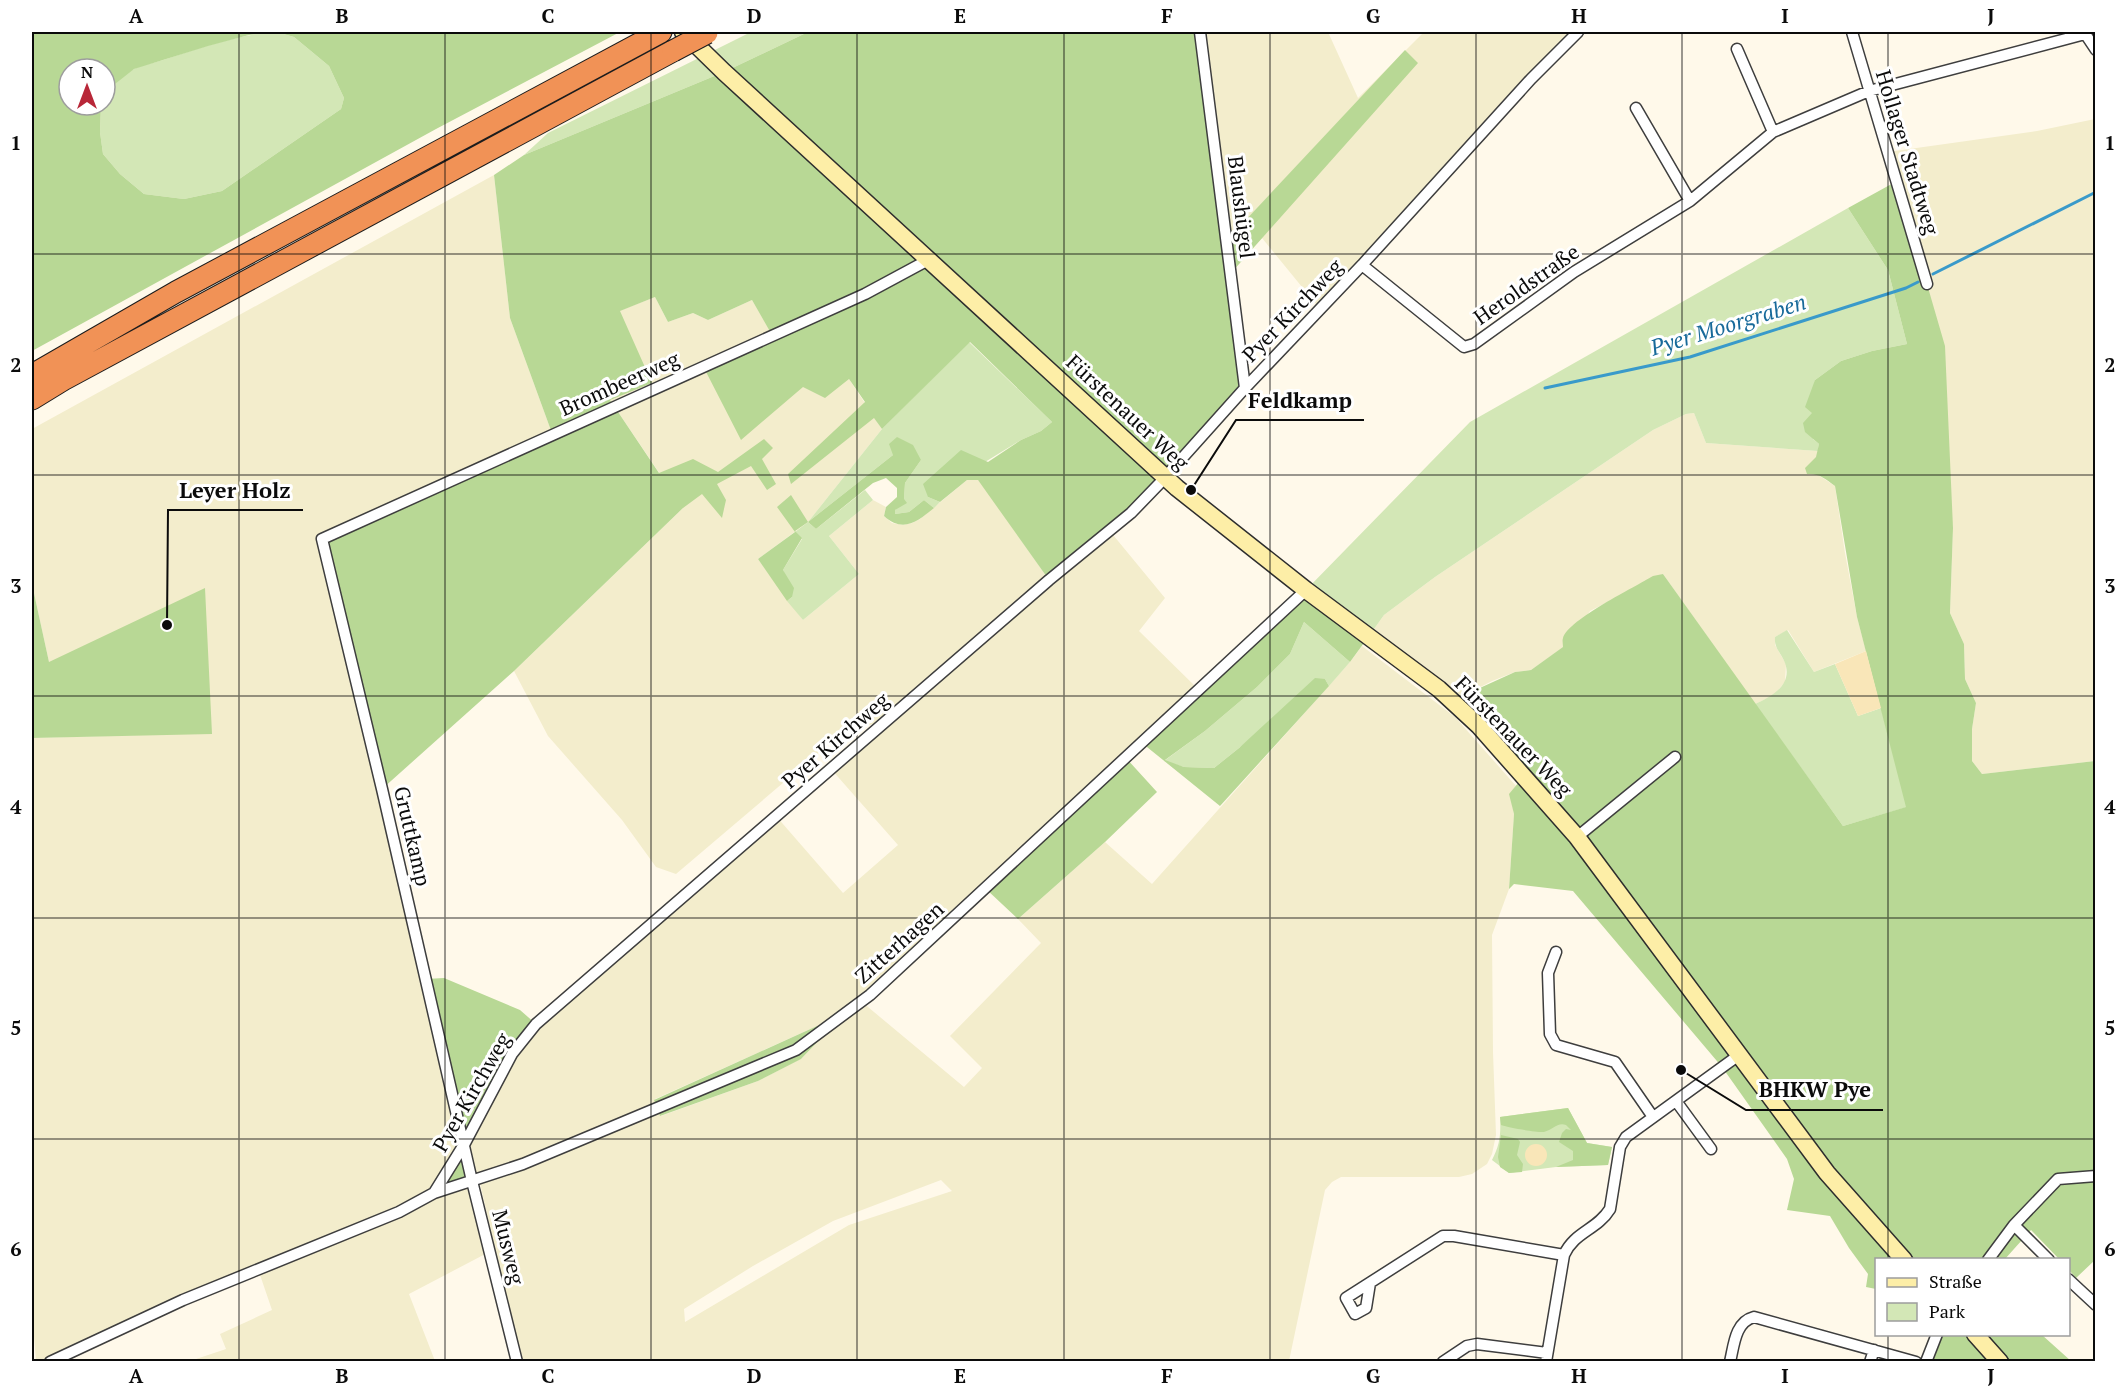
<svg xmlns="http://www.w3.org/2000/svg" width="2127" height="1393" font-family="'PT Serif',serif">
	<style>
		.farmland { fill: #f3edcc; fill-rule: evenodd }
		.green { fill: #d3e7b6 }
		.forest { fill: #b8d895; fill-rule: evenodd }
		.sand { fill: #f9e6b8 }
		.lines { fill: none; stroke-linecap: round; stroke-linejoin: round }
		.stream { stroke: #399aca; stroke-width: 3 }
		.street-casing { stroke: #3e3e3e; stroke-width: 13 }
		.secondary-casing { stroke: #2d2d2d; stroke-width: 19 }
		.highway-casing { stroke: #1c1c1c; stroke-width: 23 }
		.street { stroke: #fff; stroke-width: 10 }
		.secondary { stroke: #fdeea7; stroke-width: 16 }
		.highway { stroke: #f19256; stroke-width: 21 }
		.highway-bridge-casing { stroke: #1c1c1c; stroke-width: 23; stroke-linecap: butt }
		.highway-bridge { stroke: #f19256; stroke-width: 21 }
		.grid { fill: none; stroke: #0b0b0b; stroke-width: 1.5; stroke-opacity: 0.55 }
		.labels { text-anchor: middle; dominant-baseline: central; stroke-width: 6; stroke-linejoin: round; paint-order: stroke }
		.street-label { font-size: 21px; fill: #0b0b0b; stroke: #fff }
		.water-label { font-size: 22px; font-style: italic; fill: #186a9a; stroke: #fff }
		.leader { fill: none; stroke: #0b0b0b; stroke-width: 2 }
		.callout-dot { fill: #0b0b0b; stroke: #fff; stroke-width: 2 }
		.callout-label { font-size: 22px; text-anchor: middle; font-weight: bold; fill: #0b0b0b; stroke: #fff; stroke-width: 6; stroke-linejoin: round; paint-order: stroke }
		.neatline { fill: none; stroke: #0b0b0b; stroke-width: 2 }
		.grid-label { font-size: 20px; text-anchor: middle; font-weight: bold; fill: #0b0b0b }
	</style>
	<rect width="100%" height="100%" fill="#fff9ea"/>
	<path class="farmland" d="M1200,32h128l30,66 66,-66h154l-258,277 -58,-71 -31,35z
		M2095,119v642l-113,13 -10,-13v-32l4,-26 -11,-24 -1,-35 -14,-31 3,-85 -65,-376 149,-21z
		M494,175l16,143 43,118 -231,103 134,570 56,-55 24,-30 240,-208 67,77 55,-48 -67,-76 46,-46 -30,8 -17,12 -154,131 -20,-7 -34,-47 -74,-84 -34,-65 169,-163 -73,-108 9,-89 36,-14 13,25 25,-9 15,7 44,-20 51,87 46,-8 33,50 -74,93 -50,37 45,61 56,-46 -30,-38 44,-36 13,7 -2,9 8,7 11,2 9,-2 8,-4 47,-39 5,-1 6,1 6,7 65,93 60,-50 56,68 -26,33 60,59 -337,312 102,85 18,-19 -32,-32 91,-93 -23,-24 87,-77 47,42 198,-222 12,-16 93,71 61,69 -6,8 4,20 -5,75 -17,46 1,117 3,83 -4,19 -5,10 -15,10 -13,3h-118l-9,5 -7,8 -36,171h-769l-40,-178 179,-72 2,5 97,-35 44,-23 24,-25 -9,-7 -162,73 3,8 -186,74 19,70 -82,43 26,67h-245l36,-12 -6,-15 52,-24 -14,-41 -208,92h-14l-4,-49v-574l180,-5 -163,-71 -17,-78v-155zM941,1180l11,11 -103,34 -164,97 -1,-13 69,-43 80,-45z
		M1694,413l12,30 112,8 -3,22 20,13 10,67 12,64 9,34 -52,21 -26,-42 -13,7v8l11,19 -1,18 -12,14 -18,8 -92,-130 -73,37 -26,36 -33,23 -16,2 -23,9 -21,11 -13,14 -89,-70 15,-21 51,-38 218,-147 33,-16z"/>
	<path class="green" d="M751,32h57l-84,40 -200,83 24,-22z
		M265,33h15l14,4 35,29 15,32 -3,11 -119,82 -38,8 -40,-5 -24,-20 -17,-20 -3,-22 1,-27h4c0,-15 15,-27 27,-35 9,-5 21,-7 31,-10 33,-11 68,-23 102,-27z
		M1848,208l40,62 19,74 -35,7 -31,10 -26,19 -3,32 1,27 6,5 -1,7 -112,-8 -12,-30 -8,1 -33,16 -218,147 -51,38 -15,21 -63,-46 164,-168z
		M969,342l83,80 -11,9 -20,9 -93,57 12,5 -6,6 -10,-8 -15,12 -14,2v-4l9,-11 1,-16 16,-23 -28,-5 -85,67 8,7 49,-39 8,10 -44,36 30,38 -56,46 -16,-19 5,-4 -9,-27 19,-31 -7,-7 13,-10 74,-93z
		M1304,622l46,40 -21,24 -4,-7 -111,89 -30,-1 -20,-6 41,-30 52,-44 33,-33z
		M1787,630l27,42 21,-8 23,52 23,-8 26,99 -64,19 -88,-122c16,-7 38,-19 30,-41 -4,-11 -11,-14 -10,-26z
		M1568,1108l19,35 25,4 -4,18 -52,2 -47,6 -17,-13c8,-15 9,-26 8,-43z"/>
	<path class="forest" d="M32,32h588l-184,97 -404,222zM265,33h15l14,4 35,29 15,32 -3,11 -119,82 -38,8 -40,-5 -24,-20 -17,-20 -3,-22 1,-27h-32v-36h36v29l10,-14 19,-15 74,-23 41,-11z
		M808,32h392l27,208 178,-190 13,13 -187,210 14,115 -86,96 -110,96 -71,-100h-11l-27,22 -12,-5 -5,-13 38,-34 27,12 33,-22 20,-9 11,-9 -82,-80 -88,87 -8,-11 -83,66 -3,-10 77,-72 -16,-23 -24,19 -22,-11 -62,53 -38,-74 69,-31 -20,-35 -44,20 -15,-7 -25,9 -13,-25 -35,14 32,72 -42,17 49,73 34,-14 25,13 46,-33 9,9 -11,11 14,25 -9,6 -16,-24 -34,18 9,16 -4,18 -20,-24 -19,14 -169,163 -132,118 -57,-248 228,-105 -43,-118 -16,-143 30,-20 200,-83z
		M1897,181l48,165 8,182 -3,85 14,31 1,35 11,24 -4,26v32l10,13 113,-13v499l-19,18 -7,-8 -1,-10 -9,-1 -28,-29 -26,29 -129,1v29l-10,-2 2,-13 -19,-26 -19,-32 -43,-6 7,-31 -7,-20 -65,-92 -149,-176 -59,-7 -5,5 5,-75 -5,-20 15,-18 -66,-70 13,-14 44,-20 16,-2 32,-23c0,-3 -1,-6 0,-9 6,-19 72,-51 90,-62l10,-2 180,252 63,-19 -49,-190 -22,-131c-9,-7 -16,-13 -28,-12l-2,-6 11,-11 3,-13 -14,-12 -2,-9 9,-10 -7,-6 10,-27 26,-19 31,-10 35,-7 -19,-74 -40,-62z
		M897,437l16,8 8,15 -16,23 -1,16 3,4 -12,7v4l14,-2 15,-12 10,8c-17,14 -31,25 -50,8l2,-9 11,-10v-9l-11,-10 -13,5 -57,46 -8,-7 -13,9 7,7 -19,32 11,18 -2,9 -5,4 -29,-42 37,-27 -18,-25 14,-12 17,27 85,-67 -4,-11z
		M32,584l17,78 156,-74 7,146 -180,4z
		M1306,590l63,46 -19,26 -46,-40 -14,32 -33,33 -52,44 -40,29 19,7 30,1 25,-20 76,-70 10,1 4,7 -109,120 -78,-63 -16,15 31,34 -52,50 -87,77 -32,-30z
		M444,978l76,32 16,14 -24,30 -47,89 7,38 -38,12 31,-50 -39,-164z
		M817,1026l9,7 -25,26 -43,22 -98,35 -6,-16z
		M1568,1108l19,35 25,4 -4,18 -52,2 17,-7v-9l-14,-9 3,-9 4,-4 5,1 -5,-5c-9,-3 -13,5 -22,7 -6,1 -38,-5 -43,-7l-1,-8z
		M1501,1135l17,4 2,3 -3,13 6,9 -1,8 -13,1 -9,-6 -2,-10z
		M1937,1334l105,1 29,26 -145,1z"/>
	<path class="sand" d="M1866,651l15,57 -23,8 -23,-52z
		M1525 1155a11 11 0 1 1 22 0a11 11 0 1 1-22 0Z"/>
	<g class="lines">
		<path class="stream" d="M1933,274l163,-82
			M1545,388l145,-31 216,-69 12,-6"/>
		<defs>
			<path id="street" d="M1200,32l45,356
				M1852,32l75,252
				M2084,32l12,18
				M1737,49l36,83
				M1636,108l54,93
				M1362,265l102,82 10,-3 100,-72 116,-71 83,-69 96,-41 216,-57
				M1577,837l98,-80
				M1556,952l-8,21 2,61 6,11 59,17 38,55
				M1676,1101l35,48
				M434,1193l89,-29 273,-114 74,-55 436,-405
				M2014,1225l35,35
				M1988,1260l26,-35 44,-46 38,-3
				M2068,1279l28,26
				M1370,1283l-4,25 -11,6 -9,-16 97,-62h11l110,19
				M50,1362l133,-62 216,-88 35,-19 31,-50 47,-89 24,-30 513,-444 82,-67 28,-29 86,-96 117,-123 169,-186 47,-47
				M517,1362l-45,-181 -90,-392 -60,-250 543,-245 65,-35
				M1443,1362l24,-16 10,-2 70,9
				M1546,1362l18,-107c10,-23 33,-25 46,-46l10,-62 6,-10 113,-82
				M1730,1362c4,-17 5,-40 24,-45l162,45
				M1870,1362l4,-12
				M1926,1362l11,-28"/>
			<path id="secondary" d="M683,32l41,40 453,416 129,102 133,99 40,37 98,111 250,336 77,87
				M1975,1334l25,28"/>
			<path id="highway" d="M32,375l144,-83 485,-260
				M32,399l31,-19 610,-329"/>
		</defs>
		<use href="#street" class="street-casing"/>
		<use href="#secondary" class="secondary-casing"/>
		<use href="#highway" class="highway-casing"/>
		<use href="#street" class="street"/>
		<use href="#secondary" class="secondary"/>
		<use href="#highway" class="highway"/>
		<defs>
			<path id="highway-bridge" d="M673,51l34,-18"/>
		</defs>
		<use href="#highway-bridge" class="highway-bridge-casing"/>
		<use href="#highway-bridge" class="highway-bridge"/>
	</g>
	<path class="grid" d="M239,32v1330M445,32v1330M651,32v1330M857,32v1330M1064,32v1330M1270,32v1330M1476,32v1330M1682,32v1330M1888,32v1228M32,254h2064M32,475h2064M32,696h2064M32,918h2064M32,1139h2064M1888,1334v28"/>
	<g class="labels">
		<g class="street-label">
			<text transform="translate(1908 152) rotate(73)">Hollager Stadtweg</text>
			<text transform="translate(1242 207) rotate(83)">Blaushügel</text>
			<text transform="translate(1526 284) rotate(-35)">Heroldstraße</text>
			<text transform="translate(1292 310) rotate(-46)">Pyer Kirchweg</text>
			<text transform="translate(619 383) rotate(-24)">Brombeerweg</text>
			<text transform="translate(1128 412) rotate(43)">Fürstenauer Weg</text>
			<text transform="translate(1514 736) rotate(46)">Fürstenauer Weg</text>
			<text transform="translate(835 740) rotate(-41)">Pyer Kirchweg</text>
			<text transform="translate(413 836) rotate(77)">Gruttkamp</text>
			<text transform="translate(899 942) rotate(-42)">Zitterhagen</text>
			<text transform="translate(471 1092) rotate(-60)">Pyer Kirchweg</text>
			<text transform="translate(509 1247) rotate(76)">Musweg</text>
		</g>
		<g class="water-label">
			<text transform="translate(1728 324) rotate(-17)">Pyer Moorgraben</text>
		</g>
	</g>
	<path class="leader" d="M1191 490L1236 420H1364M167 625L168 510H303M1681 1070L1746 1110H1883"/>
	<g class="callout-dot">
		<circle cx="1191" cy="490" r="6"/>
		<circle cx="167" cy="625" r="6"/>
		<circle cx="1681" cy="1070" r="6"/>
	</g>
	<g class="callout-label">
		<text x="1300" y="408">Feldkamp</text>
		<text x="235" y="498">Leyer Holz</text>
		<text x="1815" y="1097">BHKW Pye</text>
	</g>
	<rect width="2127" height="1393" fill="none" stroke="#ffffff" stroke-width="66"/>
	<rect x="1875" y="1258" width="195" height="78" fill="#ffffff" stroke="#9d9d9d" stroke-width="1.5"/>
	<rect x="1887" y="1278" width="30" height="9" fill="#fdeea7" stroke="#9d9d9d" stroke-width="1.5"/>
	<text x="1929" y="1288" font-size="18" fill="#0b0b0b">Straße</text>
	<rect x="1887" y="1303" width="30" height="18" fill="#d3e7b6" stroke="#9d9d9d" stroke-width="1.5"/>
	<text x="1929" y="1318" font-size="18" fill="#0b0b0b">Park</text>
	<g transform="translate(87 87)"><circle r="28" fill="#ffffff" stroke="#9d9d9d" stroke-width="1.5"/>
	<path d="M0-4.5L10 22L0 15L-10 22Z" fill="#b82738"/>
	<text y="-9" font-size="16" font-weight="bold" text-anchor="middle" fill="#0b0b0b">N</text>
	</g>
	<rect x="33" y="33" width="2061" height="1327" class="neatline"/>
	<g class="grid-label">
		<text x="136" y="23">A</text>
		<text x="342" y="23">B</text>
		<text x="548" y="23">C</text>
		<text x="754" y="23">D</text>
		<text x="960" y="23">E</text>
		<text x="1167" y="23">F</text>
		<text x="1373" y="23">G</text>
		<text x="1579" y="23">H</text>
		<text x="1785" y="23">I</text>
		<text x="1991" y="23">J</text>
		<text x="16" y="150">1</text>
		<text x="2110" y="150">1</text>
		<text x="16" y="372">2</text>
		<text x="2110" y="372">2</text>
		<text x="16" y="593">3</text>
		<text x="2110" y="593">3</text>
		<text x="16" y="814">4</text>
		<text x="2110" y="814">4</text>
		<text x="16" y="1035">5</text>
		<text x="2110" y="1035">5</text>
		<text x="16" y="1256">6</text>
		<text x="2110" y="1256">6</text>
		<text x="136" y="1383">A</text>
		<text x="342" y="1383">B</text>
		<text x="548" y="1383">C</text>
		<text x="754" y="1383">D</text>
		<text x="960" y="1383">E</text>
		<text x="1167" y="1383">F</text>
		<text x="1373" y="1383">G</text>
		<text x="1579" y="1383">H</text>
		<text x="1785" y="1383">I</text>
		<text x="1991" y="1383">J</text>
	</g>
</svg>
